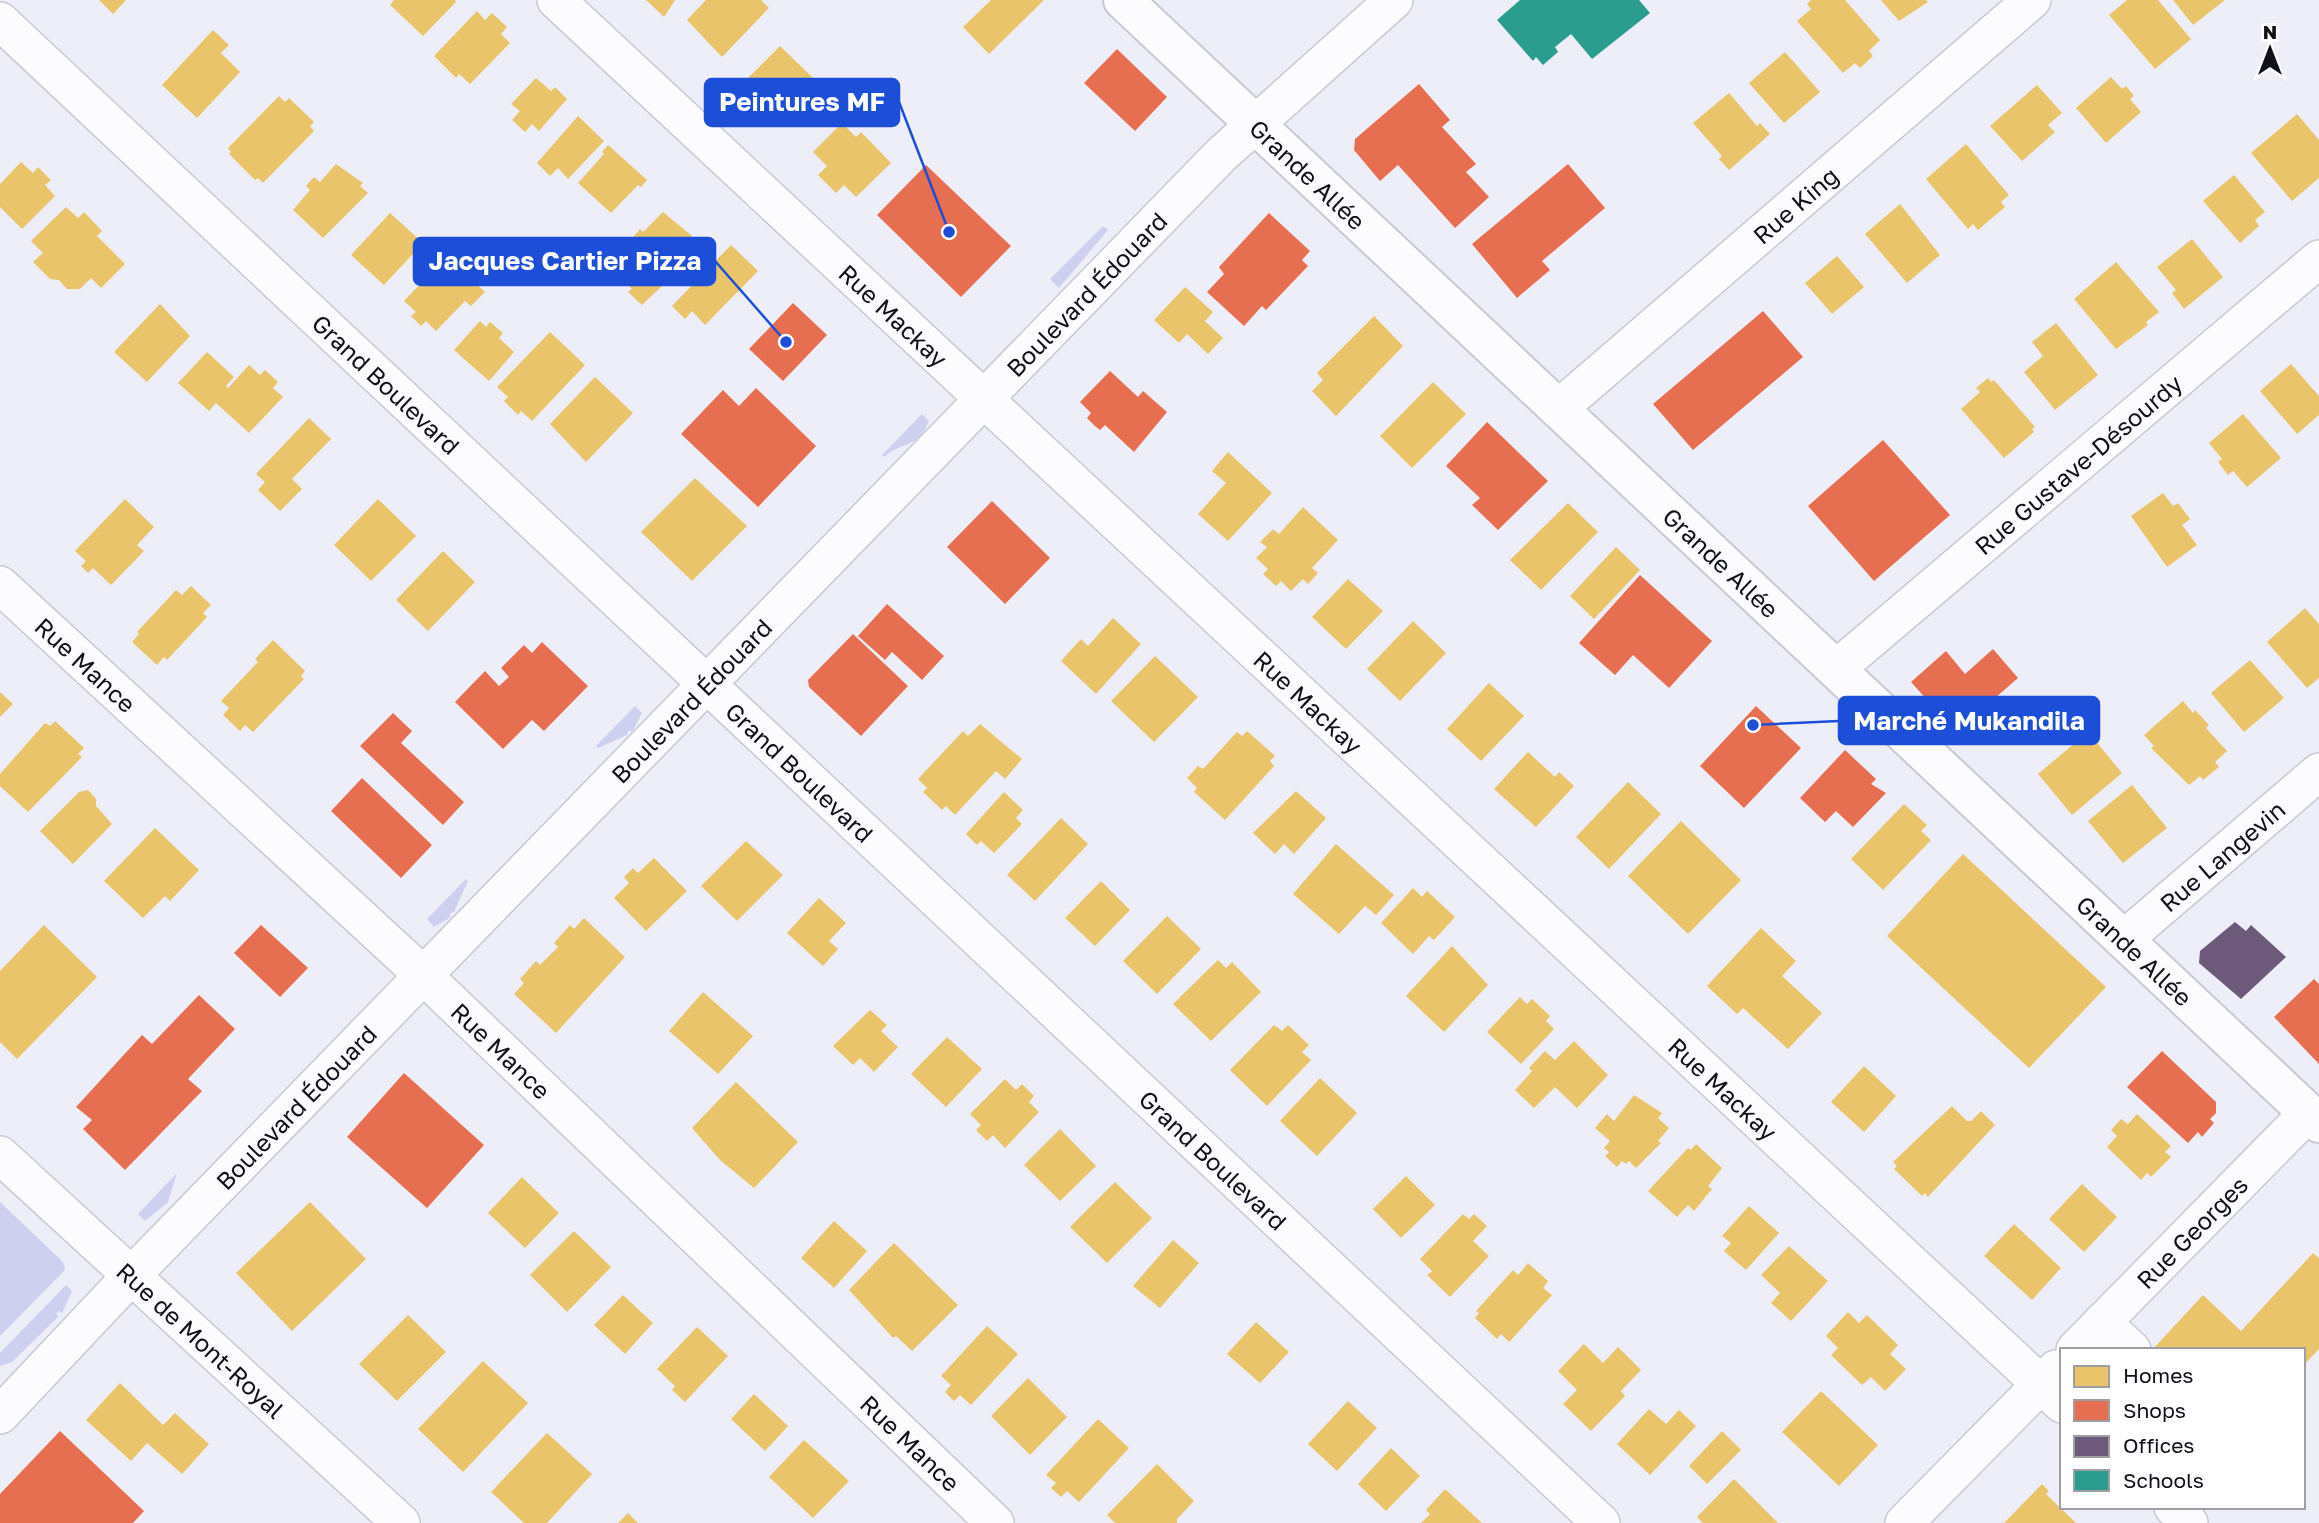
<svg xmlns="http://www.w3.org/2000/svg" width="2319" height="1523" font-family="'Golos Text',sans-serif">
	<style>
		.green { fill: #cdd0ef }
		.homes { fill: #e9c46a }
		.shops { fill: #e76f51 }
		.offices { fill: #6d597a }
		.schools { fill: #2a9d8f }
		.lines { fill: none; stroke-linecap: round; stroke-linejoin: round }
		.minor-casing { stroke: #c7c9d3; stroke-width: 40 }
		.major-casing { stroke: #c7c9d3; stroke-width: 42 }
		.minor { stroke: #fcfcfe; stroke-width: 37 }
		.major { stroke: #fcfcfe; stroke-width: 38 }
		.labels { text-anchor: middle; dominant-baseline: central; stroke-width: 7; stroke-linejoin: round; paint-order: stroke }
		.street-label { font-size: 24px; fill: #0f101a; stroke: #fff }
		.leader { fill: none; stroke: #1d4ed8; stroke-width: 2.5 }
		.callout-dot { fill: #1d4ed8; stroke: #fff; stroke-width: 2.5 }
		.callout { fill: #1d4ed8; stroke: #1d4ed8; stroke-width: 2.5 }
		.callout-label { font-size: 26px; text-anchor: middle; font-weight: bold; fill: #fff }
	</style>
	<rect width="100%" height="100%" fill="#edeef8"/>
	<path class="green" d="M1103,226l5,4 -49,58 -9,-9z
		M922,414l7,7c-11,28 -27,20 -45,36l-2,-2z
		M635,706l7,7 -10,19 -3,-2 -2,5 -29,13 -2,-2z
		M466,879l2,2 -14,31 -5,2 2,3 -17,10 -7,-8z
		M177,1173l-9,29 -23,19 -7,-7z
		M0,1202l63,60 2,8 -65,66z
		M66,1285l6,6 -10,22 -3,-2 -3,3 2,3 -46,45 -12,4v-13z"/>
	<path class="homes" d="M99,0h27l-13,14z
		M394,0h61l1,2 -33,34 -33,-31z
		M646,0h29l-11,17z
		M706,0h55l8,8 -47,49 -35,-37z
		M991,0h53l-55,54 -26,-27z
		M1811,0h34l35,40 -11,11 4,5 -13,12 -5,-5 -12,10 -46,-52 14,-12 -4,-5z
		M1881,0h45l2,2 -29,19z
		M2127,0h31l33,39 -36,30 -46,-54z
		M2173,0h52l-32,25z
		M477,11l8,9 7,-7 15,14 -6,7 9,9 -40,41 -11,-10 -3,4 -22,-22z
		M213,30l16,15 -8,8 19,19 -43,46 -35,-33z
		M780,46l34,33 -36,36 -34,-33z
		M1785,52l35,40 -36,31 -35,-40z
		M2111,77l11,12 4,-3 8,10 -4,3 11,13 -35,31 -30,-35z
		M536,78l15,13 4,-4 12,12 -28,32 -7,-7 -7,8 -13,-12 8,-9 -9,-7z
		M2037,85l25,28 -14,12 7,7 -33,29 -32,-35z
		M1729,93l28,33 3,-3 10,11 -41,36 -10,-11 3,-3 -29,-33z
		M279,96l6,6 4,-4 25,24 -4,4 4,5 -51,52 -5,-5 -3,2 -26,-26 2,-2 -3,-4z
		M2297,114l22,26v38l-27,23 -41,-48z
		M578,116l26,25 -36,38 -10,-11 -8,8 -13,-13z
		M842,123l14,14 5,-5 30,31 -35,34 -12,-12 -8,8 -18,-18 9,-9 -14,-14z
		M1966,144l43,51 -8,7 4,5 -27,23 -5,-6 -5,5 -42,-50z
		M608,145l39,35 -6,7 -3,-2 -27,28 -33,-30 26,-29 -2,-2z
		M21,162l12,11 5,-6 13,13 -6,5 10,11 -33,33 -22,-22v-23z
		M336,164l27,19 -3,3 8,7 -45,45 -30,-28 17,-20 -4,-4 8,-9 6,5z
		M2234,175l31,37 -10,8 4,6 -19,17 -37,-42z
		M1900,204l40,51 -33,28 -42,-49z
		M66,207l12,11 6,-6 18,19 -5,5 28,28 -24,24 -10,-10 -11,11h-13l-8,-9 -9,-1 -17,-17 10,-9 -12,-12z
		M663,212l29,24 -2,2 11,11 -59,56 -14,-13 4,-3 -23,-23 31,-37 3,3z
		M390,213l33,30 -39,42 -33,-30z
		M2192,239l31,38 -39,32 -12,-16 4,-3 -19,-23z
		M731,245l27,26 -53,54 -13,-14 -7,8 -13,-13z
		M447,256l38,36 -14,14 -6,-5 -29,30 -10,-10 -5,5 -10,-10 5,-4 -12,-11z
		M1837,256l27,31 -32,27 -27,-31z
		M2116,262l43,50 -13,10 2,3 -32,24 -42,-50z
		M1185,287l28,25 -8,9 18,17 -15,16 -21,-20 -8,9 -25,-23z
		M160,304l30,32 -43,46 -33,-30z
		M1374,316l29,30 -67,70 -24,-25 11,-11 -6,-7z
		M480,321l6,6 4,-5 13,11 -4,5 15,14 -25,29 -35,-31z
		M2056,323l42,52 -43,35 -31,-38 19,-16 -11,-14z
		M550,332l35,33 -53,56 -11,-10 -3,4 -14,-14 4,-4 -11,-10z
		M207,352l27,25 -8,9 2,2 21,-23 11,10 5,-5 13,12 -5,6 10,9 -34,36 -33,-30 -7,8 -31,-28z
		M2291,364l28,32v19l-22,19 -37,-43z
		M595,377l38,36 -47,49 -36,-38z
		M1988,378l3,4 3,-2 41,47 -3,2 2,3 -30,26 -43,-49 19,-17 -4,-4z
		M1433,382l33,32 -54,54 -32,-32z
		M2243,414l38,44 -34,29 -14,-16 -5,4 -10,-13 4,-3 -13,-16z
		M309,418l22,21 -39,40 10,10 -22,22 -22,-21 7,-8 -9,-8z
		M1228,452l44,41 -44,48 -30,-27 28,-31 -14,-12z
		M695,478l52,48 -55,55 -51,-49z
		M2163,493l10,13 5,-3 12,16 -8,6 15,20 -30,22 -36,-51z
		M125,499l29,28 -17,18 7,6 -33,34 -18,-17 -5,5 -7,-7 5,-5 -11,-10z
		M378,499l38,37 -45,45 -37,-36z
		M1568,503l30,29 -57,58 -31,-30z
		M1303,507l35,33 -26,28 6,5 -10,11 -5,-5 -12,12 -10,-10 -5,5 -13,-12 5,-5 -12,-11 11,-11 -7,-5 13,-13 6,5z
		M1616,547l24,23 -46,49 -24,-23z
		M443,551l32,31 -47,49 -32,-31z
		M1348,579l35,32 -37,38 -34,-32z
		M191,586l20,19 -8,8 4,4 -40,43 -3,-3 -7,8 -25,-23 7,-8 -2,-2 39,-42 6,5z
		M2305,608l14,16v54l-12,10 -40,-46z
		M1113,618l28,26 -45,50 -35,-33 20,-22 7,7z
		M1413,621l33,32 -46,48 -33,-32z
		M273,640l32,31 -4,5 3,3 -51,53 -8,-7 -5,6 -17,-16 6,-7 -8,-7 37,-39 -3,-3z
		M1155,656l43,41 -44,45 -43,-41z
		M2250,660l34,38 -40,34 -33,-39z
		M1489,683l35,33 -43,45 -34,-32z
		M0,692l13,12 -13,13z
		M2183,701l10,12 2,-3 14,15 -3,3 21,23 -12,11 4,5 -16,13 -3,-4 -11,9 -38,-37 3,-2 -10,-11z
		M55,721l29,27 -6,6 4,3 -54,55 -28,-26v-12l45,-51 5,3z
		M980,724l42,35 -17,20 -9,-8 -41,44 -9,-9 -4,4 -19,-18 4,-4 -9,-9 45,-48 5,5z
		M1247,731l28,25 -5,5 4,5 -49,54 -31,-28 3,-4 -10,-10 11,-12 5,3 34,-37 5,4z
		M2088,732l34,41 -50,42 -34,-41z
		M1528,752l27,25 4,-5 15,14 -38,41 -42,-38z
		M1628,782l33,32 -52,55 -33,-32z
		M2132,785l35,43 -44,35 -35,-42z
		M88,790l8,9v7l16,18 -39,40 -33,-33 39,-39z
		M1296,791l30,27 -32,36 -10,-10 -9,10 -22,-21z
		M1004,792l19,18 -7,8 6,6 -28,29 -13,-12 -4,4 -11,-11z
		M1904,804l23,21 -6,6 10,9 -48,50 -32,-31z
		M1061,818l27,26 -53,57 -28,-26z
		M1681,821l60,59 -53,54 -60,-58z
		M155,828l44,42 -29,31 -5,-5 -22,22 -39,-37z
		M746,841l37,34 -46,46 -36,-35z
		M1336,844l58,51 -18,20 -11,-9 -26,28 -46,-40z
		M1963,854l143,133 -77,81 -142,-132z
		M654,858l33,33 -41,40 -32,-33 15,-15 -5,-6 9,-9 5,5z
		M1101,881l29,29 -35,36 -30,-28z
		M1413,888l9,9 5,-6 28,26 -21,23 -5,-4 -16,18 -32,-31z
		M819,898l27,25 -17,18 9,8 -15,17 -36,-33z
		M1167,916l34,33 -44,45 -34,-33z
		M584,918l41,39 -69,76 -42,-39 10,-11 -4,-4 16,-18 4,4 18,-18 -4,-4 16,-18 4,4z
		M44,925l53,52 -80,82 -17,-17v-71z
		M1761,928l35,33 -14,15 40,37 -34,36 -45,-41 -6,6 -30,-28z
		M1452,946l36,39 -44,47 -38,-36z
		M1218,960l8,8 6,-6 29,30 -50,49 -38,-37z
		M703,992l50,44 -35,38 -49,-43z
		M1520,997l7,7 5,-5 18,17 -4,5 8,8 -33,35 -34,-32z
		M870,1010l17,15 -6,6 17,16 -24,25 -14,-14 -7,7 -20,-19z
		M1274,1025l8,6 6,-6 21,20 -7,7 9,8 -44,46 -37,-36z
		M947,1037l35,32 -36,38 -35,-33z
		M1574,1041l34,34 -31,33 -22,-21 -21,21 -19,-18 17,-19 -3,-3 16,-17 10,9z
		M1864,1066l32,30 -32,36 -33,-30z
		M1320,1078l37,35 -40,43 -37,-35z
		M1005,1079l11,11 6,-6 12,12 -5,6 10,10 -34,36 -12,-13 -6,6 -11,-11 5,-5 -11,-11z
		M736,1082l62,60 -44,46 -34,-28 -28,-32z
		M1634,1095l28,18 -4,5 11,10 -11,13 3,2 -25,25 -7,-7 -3,3 -4,-3 -5,6 -12,-11 4,-4 -5,-4 6,-7 -15,-13 12,-14 7,7z
		M1952,1106l15,15h4l10,-10 14,14 -67,72 -3,-4 -3,3 -28,-27 3,-3 -4,-4z
		M2137,1114l34,32 -6,6 6,5 -20,20 -4,-4 -6,7 -34,-33 10,-11 -6,-6 10,-11 7,5z
		M1060,1129l36,37 -36,35 -36,-36z
		M1696,1144l26,24 -14,18 4,3 -18,22 -6,-6 -11,12 -29,-26 40,-43 3,2z
		M1406,1176l29,29 -34,33 -28,-29z
		M522,1177l37,36 -34,35 -37,-35z
		M1115,1182l37,36 -45,45 -37,-36z
		M2082,1184l35,33 -33,35 -35,-33z
		M310,1202l56,57 -74,72 -56,-58z
		M1749,1206l30,27 -33,37 -22,-19 7,-8 -9,-7z
		M1463,1214l6,5 5,-5 13,12 -14,15 16,15 -39,41 -23,-22 5,-4 -12,-12z
		M834,1221l33,30 -33,37 -33,-30z
		M2014,1224l47,44 -29,32 -48,-44z
		M574,1231l37,36 -44,45 -37,-37z
		M1173,1240l26,23 -39,45 -27,-22z
		M894,1243l64,62 -46,46 -16,-15 -3,2 -44,-48z
		M1789,1246l39,35 -37,40 -20,-18 9,-10 -19,-18z
		M2313,1253l6,5v91l-16,17v-16h-151l51,-55 38,36z
		M1528,1263l20,18 -5,7 9,7 -43,47 -8,-8 -4,5 -22,-21 4,-5 -3,-2 37,-41 5,5z
		M623,1295l30,28 -28,31 -31,-29z
		M1848,1312l11,11 8,-8 31,30 -8,9 16,15 -21,22 -14,-14 -9,8 -31,-30 7,-7 -12,-12z
		M408,1315l38,37 -49,49 -38,-37z
		M1256,1322l33,30 -29,31 -33,-29z
		M987,1326l31,28 -47,51 -11,-10 -6,6 -9,-9 6,-7 -10,-9z
		M697,1327l31,29 -43,46 -13,-12 3,-4 -18,-17z
		M1584,1344l19,19 15,-16 23,23 -20,21 4,5 -34,35 -28,-27 14,-14 -19,-19z
		M483,1361l45,42 -65,69 -45,-43z
		M1028,1378l39,39 -37,38 -39,-39z
		M120,1383l43,42 12,-12 34,31 -27,30 -35,-31 -16,18 -45,-41z
		M1821,1391l57,54 -39,41 -57,-54z
		M754,1394l34,32 -23,25 -34,-32z
		M1348,1401l29,27 -40,43 -29,-27z
		M1649,1409l17,15 13,-14 17,16 -46,49 -33,-31z
		M1098,1419l31,29 -50,54 -12,-11 -6,6 -10,-9 5,-5 -10,-8z
		M1722,1431l19,19 -34,34 -18,-18z
		M547,1433l45,41 -45,49h-23l-33,-31z
		M804,1440l45,41 -36,37 -44,-41z
		M1391,1448l29,28 -34,35 -28,-27z
		M1157,1464l37,37 -17,18v4h-62l-8,-8z
		M1734,1479l44,44h-75l-6,-6z
		M2042,1484l7,7 -3,3 30,29h-72z
		M1445,1489l37,34h-61l9,-9 -4,-4z
		M628,1513l10,10h-20z"/>
	<path class="shops" d="M1117,49l50,48 -32,34 -51,-48z
		M1419,84l31,36 -8,7 34,37 -10,8 23,25 -34,31 -57,-63 -18,16 -26,-31 1,-11z
		M1568,164l37,44 -63,53 8,9 -33,28 -45,-54z
		M926,165l85,81 -50,51 -84,-82z
		M1269,213l41,38 -8,9 6,6 -42,44 -4,-4 -18,20 -37,-34 17,-18 -5,-7z
		M793,303l34,32 -44,46 -34,-32z
		M1763,311l40,46 -110,93 -40,-46z
		M1110,371l28,26 5,-6 24,21 -33,40 -29,-27 -5,5 -4,-3 -9,-9 4,-5 -11,-11z
		M756,388l60,58 -58,61 -77,-73 42,-44 16,16z
		M1487,422l61,59 -50,49 -26,-25 8,-7 -34,-32z
		M1883,440l67,75 -76,66 -66,-75z
		M992,501l58,57 -45,46 -58,-57z
		M1640,575l72,66 -43,47 -36,-33 -18,20 -36,-32z
		M887,604l57,52 -22,24 -30,-28 -7,8 -27,-24z
		M853,634l55,52 -47,50 -52,-49 -1,-7z
		M542,642l46,44 -44,45 -12,-11 -29,29 -48,-47 30,-31 14,15 10,-9 -8,-9 23,-23 8,8z
		M1993,649l25,29 -62,54 -45,-50 35,-31 19,23z
		M1756,706l45,42 -57,60 -44,-42z
		M393,713l19,18 -11,12 63,59 -21,23 -83,-79z
		M1845,750l31,29 -5,5 15,9 -33,34 -17,-16 -11,11 -25,-24z
		M362,778l70,67 -31,33 -70,-67z
		M261,925l47,43 -28,29 -46,-44z
		M2314,979l5,5v80l-45,-47z
		M199,995l36,34 -47,50 14,12 -77,79 -42,-41 9,-9 -16,-13 66,-72 10,9z
		M2162,1051l54,51v11l-6,6 4,4 -12,14 -4,-5 -10,11 -61,-56z
		M404,1073l80,72 -57,63 -80,-71z
		M60,1431l84,80 -11,12h-133v-29z"/>
	<path class="offices" d="M2235,922l11,9 5,-6 35,32 -45,42 -42,-36 1,-12z"/>
	<path class="schools" d="M1520,0h119l11,13 -58,46 -21,-25 -16,13 3,5 -15,13 -7,-8 -3,4 -36,-41z"/>
	<g class="lines">
		<defs>
			<g id="minor">
				<path id="s1" d="M556,0l1506,1404"/>
				<path id="s2" d="M0,21l1601,1502"/>
				<path id="s3" d="M1558,409l474,-409"/>
				<path id="s4" d="M0,585l423,390 572,548"/>
				<path id="s5" d="M1836,669l483,-410"/>
				<path id="s6" d="M2123,940l196,-168"/>
				<path id="s7" d="M0,1155l401,368"/>
				<path d="M2102,1322l30,28"/>
				<path id="s8" d="M2075,1350l233,-237"/>
				<path id="s9" d="M0,1415l131,-139 1090,-1121 173,-155"/>
				<path d="M2173,1507l16,16"/>
				<path d="M1904,1523l152,-154"/>
			</g>
			<g id="major">
				<path id="s10" d="M1123,0l1196,1123"/>
			</g>
		</defs>
		<use href="#minor" class="minor-casing"/>
		<use href="#major" class="major-casing"/>
		<use href="#minor" class="minor"/>
		<use href="#major" class="major"/>
	</g>
	<g class="labels">
		<g class="street-label">
			<text stroke="none"><textPath href="#s10" startOffset="254">Grande Allée</textPath></text>
			<text stroke="none"><textPath href="#s3" startOffset="313">Rue King</textPath></text>
			<text stroke="none"><textPath href="#s9" startOffset="1561">Boulevard Édouard</textPath></text>
			<text stroke="none"><textPath href="#s1" startOffset="462">Rue Mackay</textPath></text>
			<text stroke="none"><textPath href="#s2" startOffset="530">Grand Boulevard</textPath></text>
			<text stroke="none"><textPath href="#s5" startOffset="317">Rue Gustave-Désourdy</textPath></text>
			<text stroke="none"><textPath href="#s10" startOffset="821">Grande Allée</textPath></text>
			<text stroke="none"><textPath href="#s4" startOffset="117">Rue Mance</textPath></text>
			<text stroke="none"><textPath href="#s9" startOffset="994">Boulevard Édouard</textPath></text>
			<text stroke="none"><textPath href="#s1" startOffset="1029">Rue Mackay</textPath></text>
			<text stroke="none"><textPath href="#s2" startOffset="1097">Grand Boulevard</textPath></text>
			<text stroke="none"><textPath href="#s6" startOffset="130">Rue Langevin</textPath></text>
			<text stroke="none"><textPath href="#s10" startOffset="1388">Grande Allée</textPath></text>
			<text stroke="none"><textPath href="#s4" startOffset="684">Rue Mance</textPath></text>
			<text stroke="none"><textPath href="#s1" startOffset="1596">Rue Mackay</textPath></text>
			<text stroke="none"><textPath href="#s9" startOffset="427">Boulevard Édouard</textPath></text>
			<text stroke="none"><textPath href="#s2" startOffset="1664">Grand Boulevard</textPath></text>
			<text stroke="none"><textPath href="#s8" startOffset="166">Rue Georges</textPath></text>
			<text stroke="none"><textPath href="#s7" startOffset="273">Rue de Mont-Royal</textPath></text>
			<text stroke="none"><textPath href="#s4" startOffset="1251">Rue Mance</textPath></text>
		</g>
	</g>
	<path class="leader" d="M949 232L899 102M786 342L715 261M1753 725L1839 721"/>
	<g class="callout-dot">
		<circle cx="949" cy="232" r="7"/>
		<circle cx="786" cy="342" r="7"/>
		<circle cx="1753" cy="725" r="7"/>
	</g>
	<g class="callout">
		<rect x="705" y="79" width="194" height="47" rx="7"/>
		<rect x="414" y="238" width="301" height="47" rx="7"/>
		<rect x="1839" y="697" width="260" height="47" rx="7"/>
	</g>
	<g class="callout-label">
		<text x="802" y="111">Peintures MF</text>
		<text x="565" y="270">Jacques Cartier Pizza</text>
		<text x="1969" y="730">Marché Mukandila</text>
	</g>
	<rect x="2060" y="1348" width="245" height="161" fill="#ffffff" stroke="#9f9fa3" stroke-width="2"/>
	<rect x="2074" y="1366" width="35" height="21" fill="#e9c46a" stroke="#9f9fa3" stroke-width="2"/>
	<text x="2123" y="1383" font-size="21" fill="#0f101a">Homes</text>
	<rect x="2074" y="1400" width="35" height="21" fill="#e76f51" stroke="#9f9fa3" stroke-width="2"/>
	<text x="2123" y="1418" font-size="21" fill="#0f101a">Shops</text>
	<rect x="2074" y="1436" width="35" height="21" fill="#6d597a" stroke="#9f9fa3" stroke-width="2"/>
	<text x="2123" y="1453" font-size="21" fill="#0f101a">Offices</text>
	<rect x="2074" y="1470" width="35" height="21" fill="#2a9d8f" stroke="#9f9fa3" stroke-width="2"/>
	<text x="2123" y="1488" font-size="21" fill="#0f101a">Schools</text>
	<g transform="translate(2270 49)" stroke="#ffffff" stroke-width="5" paint-order="stroke">
	<path d="M0-5L12 26L0 18L-12 26Z" fill="#0f101a"/>
	<text y="-10" font-size="19" font-weight="bold" text-anchor="middle" fill="#0f101a">N</text>
	</g>
</svg>
